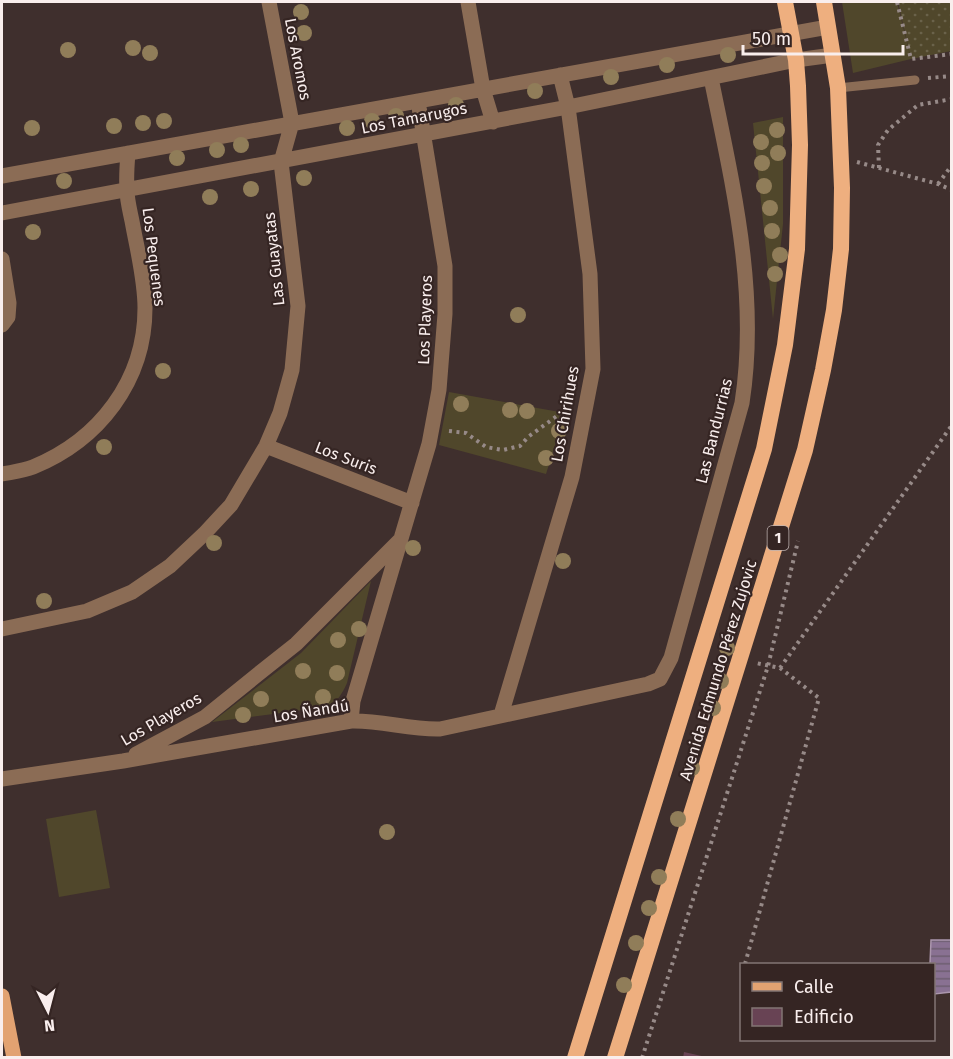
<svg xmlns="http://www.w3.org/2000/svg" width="953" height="1059" font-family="'Fira Sans',sans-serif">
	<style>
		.grass { fill: #50472b }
		.park { fill: url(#park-dots) }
		.water { fill: url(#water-rules); stroke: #ab96ad; stroke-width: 1.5 }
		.building { fill: #684354 }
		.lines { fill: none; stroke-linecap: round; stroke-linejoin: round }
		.path { stroke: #978a88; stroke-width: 4; stroke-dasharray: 3 4.5; stroke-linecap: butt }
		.service { stroke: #8b6c55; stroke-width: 9 }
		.minor { stroke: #8b6c55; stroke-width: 15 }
		.primary { stroke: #e2a271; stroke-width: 15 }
		.trunk { stroke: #eeaf7f; stroke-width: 16 }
		.tree { fill: #907d59 }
		.labels { text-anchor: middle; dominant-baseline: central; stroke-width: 4.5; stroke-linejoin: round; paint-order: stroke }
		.shield { fill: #352523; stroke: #beb2b0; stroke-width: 1.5 }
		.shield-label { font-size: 15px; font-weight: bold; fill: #f9eeed }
		.street-label { font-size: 16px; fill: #f9eeed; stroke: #352523 }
	</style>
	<defs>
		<pattern id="park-dots" width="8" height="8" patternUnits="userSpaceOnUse" patternTransform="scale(1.5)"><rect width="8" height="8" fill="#50472b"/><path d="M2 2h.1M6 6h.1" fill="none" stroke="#6a624a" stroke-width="1.8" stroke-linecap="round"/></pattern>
		<pattern id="water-rules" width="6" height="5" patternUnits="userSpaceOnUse" patternTransform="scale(1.5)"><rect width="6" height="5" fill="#897192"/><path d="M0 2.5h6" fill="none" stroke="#6d5e70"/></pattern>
	</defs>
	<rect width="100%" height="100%" fill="#3f2f2d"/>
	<path class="grass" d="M842,2h55l14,57 -58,14z
		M783,117v107l-10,95 -20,-196z
		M449,392l116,21 -19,61 -107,-29z
		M371,581l-24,102c-5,11 -9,18 -20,24l-115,15 89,-69z
		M96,810l14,78 -51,9 -13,-78z"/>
	<path class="park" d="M898,2h53v49l-40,8z"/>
	<path class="water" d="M931,940h20v52l-17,2v-30h-4z"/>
	<path class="building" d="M684,1052l22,5v1h-23z"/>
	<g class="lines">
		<path class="path" d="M897,2l14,57 41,-5
			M928,78l24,-2
			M857,162l81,22 14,6
			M879,168l-1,-23 10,-15 30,-25 34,-6
			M938,184l14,-19
			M449,431l17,2 20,14 17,3 17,-4 8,-9 29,-21 8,3
			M780,668l172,-243
			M745,964l74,-266 -39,-30 -24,-5
			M642,1058l126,-392 30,-125"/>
		<path class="service" d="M838,88l77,-8"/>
		<path class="minor" d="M468,2l15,87 10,33
			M2,176l826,-149
			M2,213l566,-106 228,-47 37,-5
			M2,259l7,44 -1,14 -6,8
			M266,446l146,57
			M2,474c10,-2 21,-3 31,-7 66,-27 112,-86 112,-159 0,-29 -8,-59 -13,-87 -2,-10 -5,-21 -5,-31 -1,-13 0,-25 1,-37
			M2,629l85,-18 45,-19 38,-26 34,-32 27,-29 35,-59 14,-33 12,-43 6,-64 -17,-144 11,-39 -23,-121
			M501,715l71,-238 21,-108 -3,-95 -22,-167 -8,-32
			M351,721l2,-20 76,-257 10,-54 6,-76v-48l-27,-165
			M136,754l69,-37 52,-42 39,-31 104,-104
			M2,779l121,-18 228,-40c30,-1 59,9 89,8l208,-45 12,-5 11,-21 71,-255c17,-110 -9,-217 -31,-325"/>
		<path class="primary" d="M2,996l12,62"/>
		<path class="trunk" d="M575,1058l189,-609 21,-104 12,-96 3,-104 -2,-59 -2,-26 -11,-58
			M615,1058l190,-608 18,-80 11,-60 7,-61 1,-61 -4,-100 -14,-86"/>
	</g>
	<g class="tree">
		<circle cx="301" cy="12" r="8"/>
		<circle cx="304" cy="33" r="8"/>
		<circle cx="133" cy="48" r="8"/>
		<circle cx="68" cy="50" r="8"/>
		<circle cx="150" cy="53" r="8"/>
		<circle cx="728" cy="55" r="8"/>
		<circle cx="667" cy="65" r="8"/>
		<circle cx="611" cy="77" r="8"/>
		<circle cx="535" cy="91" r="8"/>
		<circle cx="456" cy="105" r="8"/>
		<circle cx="396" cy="116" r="8"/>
		<circle cx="164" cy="121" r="8"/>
		<circle cx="372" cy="121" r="8"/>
		<circle cx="143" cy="123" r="8"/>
		<circle cx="114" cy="126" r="8"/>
		<circle cx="32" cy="128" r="8"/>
		<circle cx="347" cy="128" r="8"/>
		<circle cx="777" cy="130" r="8"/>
		<circle cx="761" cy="142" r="8"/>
		<circle cx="241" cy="145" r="8"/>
		<circle cx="217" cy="150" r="8"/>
		<circle cx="778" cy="153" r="8"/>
		<circle cx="177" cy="158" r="8"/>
		<circle cx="762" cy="163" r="8"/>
		<circle cx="304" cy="178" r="8"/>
		<circle cx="64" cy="181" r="8"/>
		<circle cx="764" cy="186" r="8"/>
		<circle cx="251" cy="189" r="8"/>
		<circle cx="210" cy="197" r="8"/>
		<circle cx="770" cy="208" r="8"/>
		<circle cx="772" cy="231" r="8"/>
		<circle cx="33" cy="232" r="8"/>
		<circle cx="780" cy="255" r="8"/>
		<circle cx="775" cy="274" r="8"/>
		<circle cx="518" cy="315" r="8"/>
		<circle cx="163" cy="371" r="8"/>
		<circle cx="461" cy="404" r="8"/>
		<circle cx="510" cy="410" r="8"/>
		<circle cx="527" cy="411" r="8"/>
		<circle cx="559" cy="431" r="8"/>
		<circle cx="104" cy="447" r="8"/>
		<circle cx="546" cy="458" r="8"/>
		<circle cx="214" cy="543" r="8"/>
		<circle cx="413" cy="548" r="8"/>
		<circle cx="563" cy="561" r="8"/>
		<circle cx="44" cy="601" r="8"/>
		<circle cx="359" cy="629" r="8"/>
		<circle cx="338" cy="640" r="8"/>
		<circle cx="727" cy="648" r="8"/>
		<circle cx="303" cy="671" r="8"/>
		<circle cx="337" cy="673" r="8"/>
		<circle cx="721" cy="681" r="8"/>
		<circle cx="323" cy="697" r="8"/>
		<circle cx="261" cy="699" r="8"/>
		<circle cx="713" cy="708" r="8"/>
		<circle cx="243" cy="715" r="8"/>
		<circle cx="692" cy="768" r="8"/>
		<circle cx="678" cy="819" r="8"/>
		<circle cx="387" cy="832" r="8"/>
		<circle cx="659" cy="877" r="8"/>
		<circle cx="649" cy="908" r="8"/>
		<circle cx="636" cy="943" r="8"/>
		<circle cx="624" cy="985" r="8"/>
	</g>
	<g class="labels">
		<rect class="shield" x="767.5" y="526" width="21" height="24" rx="4.5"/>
		<g class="shield-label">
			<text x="778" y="538">1</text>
		</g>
		<g class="street-label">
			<text transform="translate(298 59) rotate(79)">Los Aromos</text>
			<text transform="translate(414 118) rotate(-11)">Los Tamarugos</text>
			<text transform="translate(154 257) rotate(83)">Los Pequenes</text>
			<text transform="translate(274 259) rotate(-96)">Las Guayatas</text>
			<text transform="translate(425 320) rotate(-88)">Los Playeros</text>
			<text transform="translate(565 414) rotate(-80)">Los Chirihues</text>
			<text transform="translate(714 431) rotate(-76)">Las Bandurrias</text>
			<text transform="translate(346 458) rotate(21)">Los Suris</text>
			<text transform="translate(718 670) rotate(-73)">Avenida Edmundo Pérez Zujovic</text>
			<text transform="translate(311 711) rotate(-9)">Los Ñandú</text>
			<text transform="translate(161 719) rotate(-30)">Los Playeros</text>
		</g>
	</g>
	<rect width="953" height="1059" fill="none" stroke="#f9eeed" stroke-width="6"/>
	<rect x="740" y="963" width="195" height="78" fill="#352523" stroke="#837574" stroke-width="1.5"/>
	<rect x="752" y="982" width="30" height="9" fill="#e2a271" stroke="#837574" stroke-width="1.5"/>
	<text x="794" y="993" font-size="18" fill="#f9eeed">Calle</text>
	<rect x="752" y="1008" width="30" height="18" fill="#684354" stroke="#837574" stroke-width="1.5"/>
	<text x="794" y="1023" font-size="18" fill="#f9eeed">Edificio</text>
	<g transform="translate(48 1011) rotate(174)" stroke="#352523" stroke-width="4.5" paint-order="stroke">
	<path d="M0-4.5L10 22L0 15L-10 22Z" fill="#f9eeed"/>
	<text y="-9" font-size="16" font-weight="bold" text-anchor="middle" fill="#f9eeed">N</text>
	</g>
	<path d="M743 45v9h160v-9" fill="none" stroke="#f9eeed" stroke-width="3"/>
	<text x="752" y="45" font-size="18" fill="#f9eeed" stroke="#352523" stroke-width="4.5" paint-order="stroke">50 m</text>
</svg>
